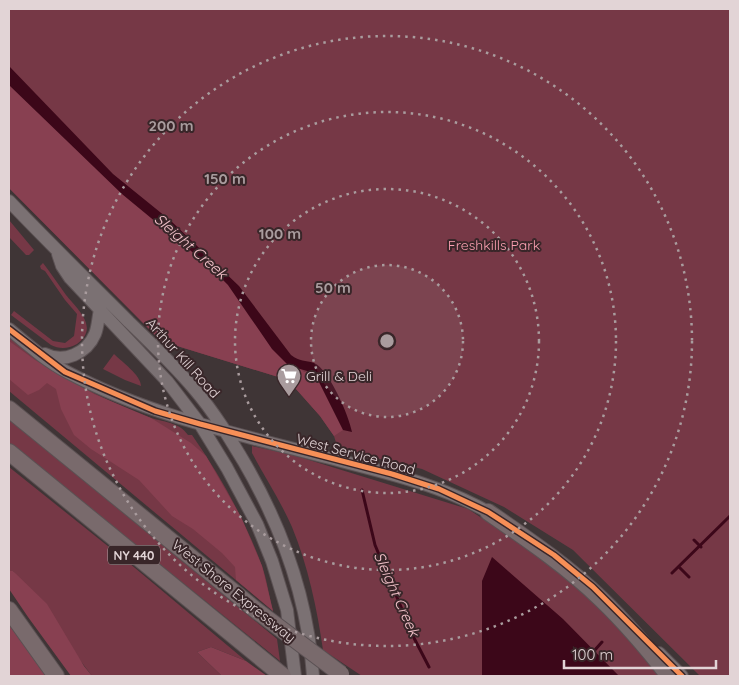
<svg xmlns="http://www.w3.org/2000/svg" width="739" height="685" font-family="Quicksand,sans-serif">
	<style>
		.green { fill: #763846 }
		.forest { fill: #884051 }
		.water { fill: #3c0719 }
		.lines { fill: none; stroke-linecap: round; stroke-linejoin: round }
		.stream { stroke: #3c0719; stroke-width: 3 }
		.secondary-casing { stroke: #5b5153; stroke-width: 14 }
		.highway-casing { stroke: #5b5153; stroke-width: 18 }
		.secondary { stroke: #7b7173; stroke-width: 12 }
		.highway { stroke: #796a6c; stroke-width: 16 }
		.highway-bridge-casing { stroke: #5b5153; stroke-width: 18; stroke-linecap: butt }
		.highway-bridge { stroke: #796a6c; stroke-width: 16 }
		.cycleway-casing { stroke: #392629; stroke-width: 8 }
		.cycleway { stroke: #f78f57; stroke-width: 5 }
		.ring { fill: none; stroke: #a99c9e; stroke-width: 2.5; stroke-dasharray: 2.5 5 }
		.labels { text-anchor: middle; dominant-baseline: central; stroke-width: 4; stroke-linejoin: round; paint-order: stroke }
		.shield { fill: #392629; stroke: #afa0a2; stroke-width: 1 }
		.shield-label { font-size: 12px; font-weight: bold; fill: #e2d4d6 }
		.park-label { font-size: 14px; fill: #fca0b2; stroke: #392629 }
		.street-label { font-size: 14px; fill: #e2d4d6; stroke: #392629 }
		.poi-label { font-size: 14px; fill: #e2d4d6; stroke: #392629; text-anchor: start }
		.water-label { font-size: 15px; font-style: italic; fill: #f3c2ca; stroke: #392629 }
		.centre { fill: #a99c9e; stroke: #392629; stroke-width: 2.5 }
		.ring-label { font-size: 15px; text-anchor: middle; font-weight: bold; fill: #a99c9e; stroke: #392629; stroke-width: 4; stroke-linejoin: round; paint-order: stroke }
	</style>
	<rect width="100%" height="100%" fill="#3f3536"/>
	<path class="green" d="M9,9h721v667h-30l-127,-126 -69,-43 -82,-38 -84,-20 -4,-13 -14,-20 -32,-36 -127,-39 -152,-153z
		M9,220l25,30 -5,5h-3l-17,-18z
		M43,263c8,10 15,21 23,32 11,14 34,32 11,49 -9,5 -18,5 -26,1l-40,-30 3,-4 39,30 12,2 9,-7 3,-22 -12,-14 -20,-29 -4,-2 -1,-3z
		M9,337c44,35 89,62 142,81 14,4 29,5 37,17h4c28,40 53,85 70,131 5,14 7,30 11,45l-264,-220z
		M114,354c8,8 27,21 27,32l-16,-6 -22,-11z
		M9,419l268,220 3,22 -271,-218z
		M252,446l41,9 175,54 85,56 59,55 50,56h-300l-39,-26c-6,-42 -15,-84 -31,-123 -11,-25 -27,-50 -40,-74z
		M9,467l120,96 117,98 -35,-14 -14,5 25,24h-130l-79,-105h-4z"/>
	<path class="forest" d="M9,85l113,109 86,71 20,20 23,34 53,53h7l5,4 27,54 -9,6 -14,-20 -32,-36 -127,-39 -152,-153z
		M9,341l26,19 59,34 57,24 40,25 15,13 35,61 21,49 11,45 -37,-31 -1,-13 -13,-14 -29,-24 -21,-13 -33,-36 -48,-31 -17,-14 -13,-26 -5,-20 -9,-6 -8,7 -11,5 -19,-16z
		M9,571h4l34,33 37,62 8,10h-21l-43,-59 -19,-28z
		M9,621l37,55h-37z
		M211,647l35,14 21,15h-45l-25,-24z"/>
	<path class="water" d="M9,66l104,108 58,47 68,65 52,69c9,7 14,5 23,8 15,6 35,53 38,69l-9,-2 -27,-54 -5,-4 -22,-6 -17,-17 -44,-64 -20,-20 -86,-71 -113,-109z
		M492,557l71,62 56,57h-137v-95z"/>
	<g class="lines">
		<path class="stream" d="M362,490l13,55 39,93 15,29
			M694,540l7,7
			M679,567l10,10
			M672,573l58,-57
			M594,651l8,-9"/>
		<defs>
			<path id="secondary" d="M9,201c39,41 80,81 120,121 23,22 46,44 66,68 19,22 34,47 49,72 39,67 64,137 69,214
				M58,254l4,12 8,12 97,103 33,43 27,44 30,56 15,37 15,49 8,66
				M9,329c18,15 37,32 58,43 86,46 184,65 278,90 51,13 104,26 150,54
				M45,354c19,10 42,-1 50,-20 3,-7 3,-16 5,-24
				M659,653l23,23"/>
			<path id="highway" d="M9,409l248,202
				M9,452l274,224
				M488,512c39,27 79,54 113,87 25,24 47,50 68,77
				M9,610l47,66"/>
		</defs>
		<use href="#secondary" class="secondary-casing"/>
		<use href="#highway" class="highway-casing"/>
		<use href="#secondary" class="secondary"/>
		<use href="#highway" class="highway"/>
		<defs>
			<path id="highway-bridge" d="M257,611l84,63"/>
		</defs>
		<use href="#highway-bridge" class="highway-bridge-casing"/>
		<use href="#highway-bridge" class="highway-bridge"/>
		<defs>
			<path id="cycleway" d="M9,329l56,43 90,39 45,13 192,50 47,15 49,23 66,43 39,32 89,89"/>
		</defs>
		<use href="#cycleway" class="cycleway-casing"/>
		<use href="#cycleway" class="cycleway"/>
	</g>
	<circle cx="387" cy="341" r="76" fill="#a99c9e" fill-opacity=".12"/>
	<g class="ring">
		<circle cx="387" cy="341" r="76"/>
		<circle cx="387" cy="341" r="152"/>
		<circle cx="387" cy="341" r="229"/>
		<circle cx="387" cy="341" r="305"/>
	</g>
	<defs>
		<symbol id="supermarket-pin" viewBox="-11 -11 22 30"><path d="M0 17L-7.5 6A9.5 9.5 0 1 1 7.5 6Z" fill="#a99c9e" stroke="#392629"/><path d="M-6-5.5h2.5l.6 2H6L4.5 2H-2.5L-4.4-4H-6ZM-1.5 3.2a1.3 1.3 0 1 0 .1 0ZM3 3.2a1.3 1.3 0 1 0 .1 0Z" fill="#fff"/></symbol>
	</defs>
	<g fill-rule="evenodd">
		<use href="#supermarket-pin" x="275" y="362" width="28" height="38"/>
	</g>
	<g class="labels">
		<rect class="shield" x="108" y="545.5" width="52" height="19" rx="4"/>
		<g class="shield-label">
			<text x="134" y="555">NY 440</text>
		</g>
		<g class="park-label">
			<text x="494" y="245">Freshkills Park</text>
		</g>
		<g class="street-label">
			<text transform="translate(183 358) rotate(48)">Arthur Kill Road</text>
			<text transform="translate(356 454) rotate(15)">West Service Road</text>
			<text transform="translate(234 591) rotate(39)">West Shore Expressway</text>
		</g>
		<g class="poi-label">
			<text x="306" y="376">Grill &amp; Deli</text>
		</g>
		<g class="water-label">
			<text transform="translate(191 246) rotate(41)">Sleight Creek</text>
			<text transform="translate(397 594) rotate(66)">Sleight Creek</text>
		</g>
	</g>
	<circle cx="387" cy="341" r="8" class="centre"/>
	<g class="ring-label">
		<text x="171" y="131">200 m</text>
		<text x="225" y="184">150 m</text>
		<text x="280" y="239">100 m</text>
		<text x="333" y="293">50 m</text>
	</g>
	<rect width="739" height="685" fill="none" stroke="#e2d4d6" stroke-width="20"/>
	<path d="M564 660v8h152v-8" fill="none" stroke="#e2d4d6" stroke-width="2.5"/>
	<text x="572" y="660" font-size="15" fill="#e2d4d6" stroke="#392629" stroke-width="4" paint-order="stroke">100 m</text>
</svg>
